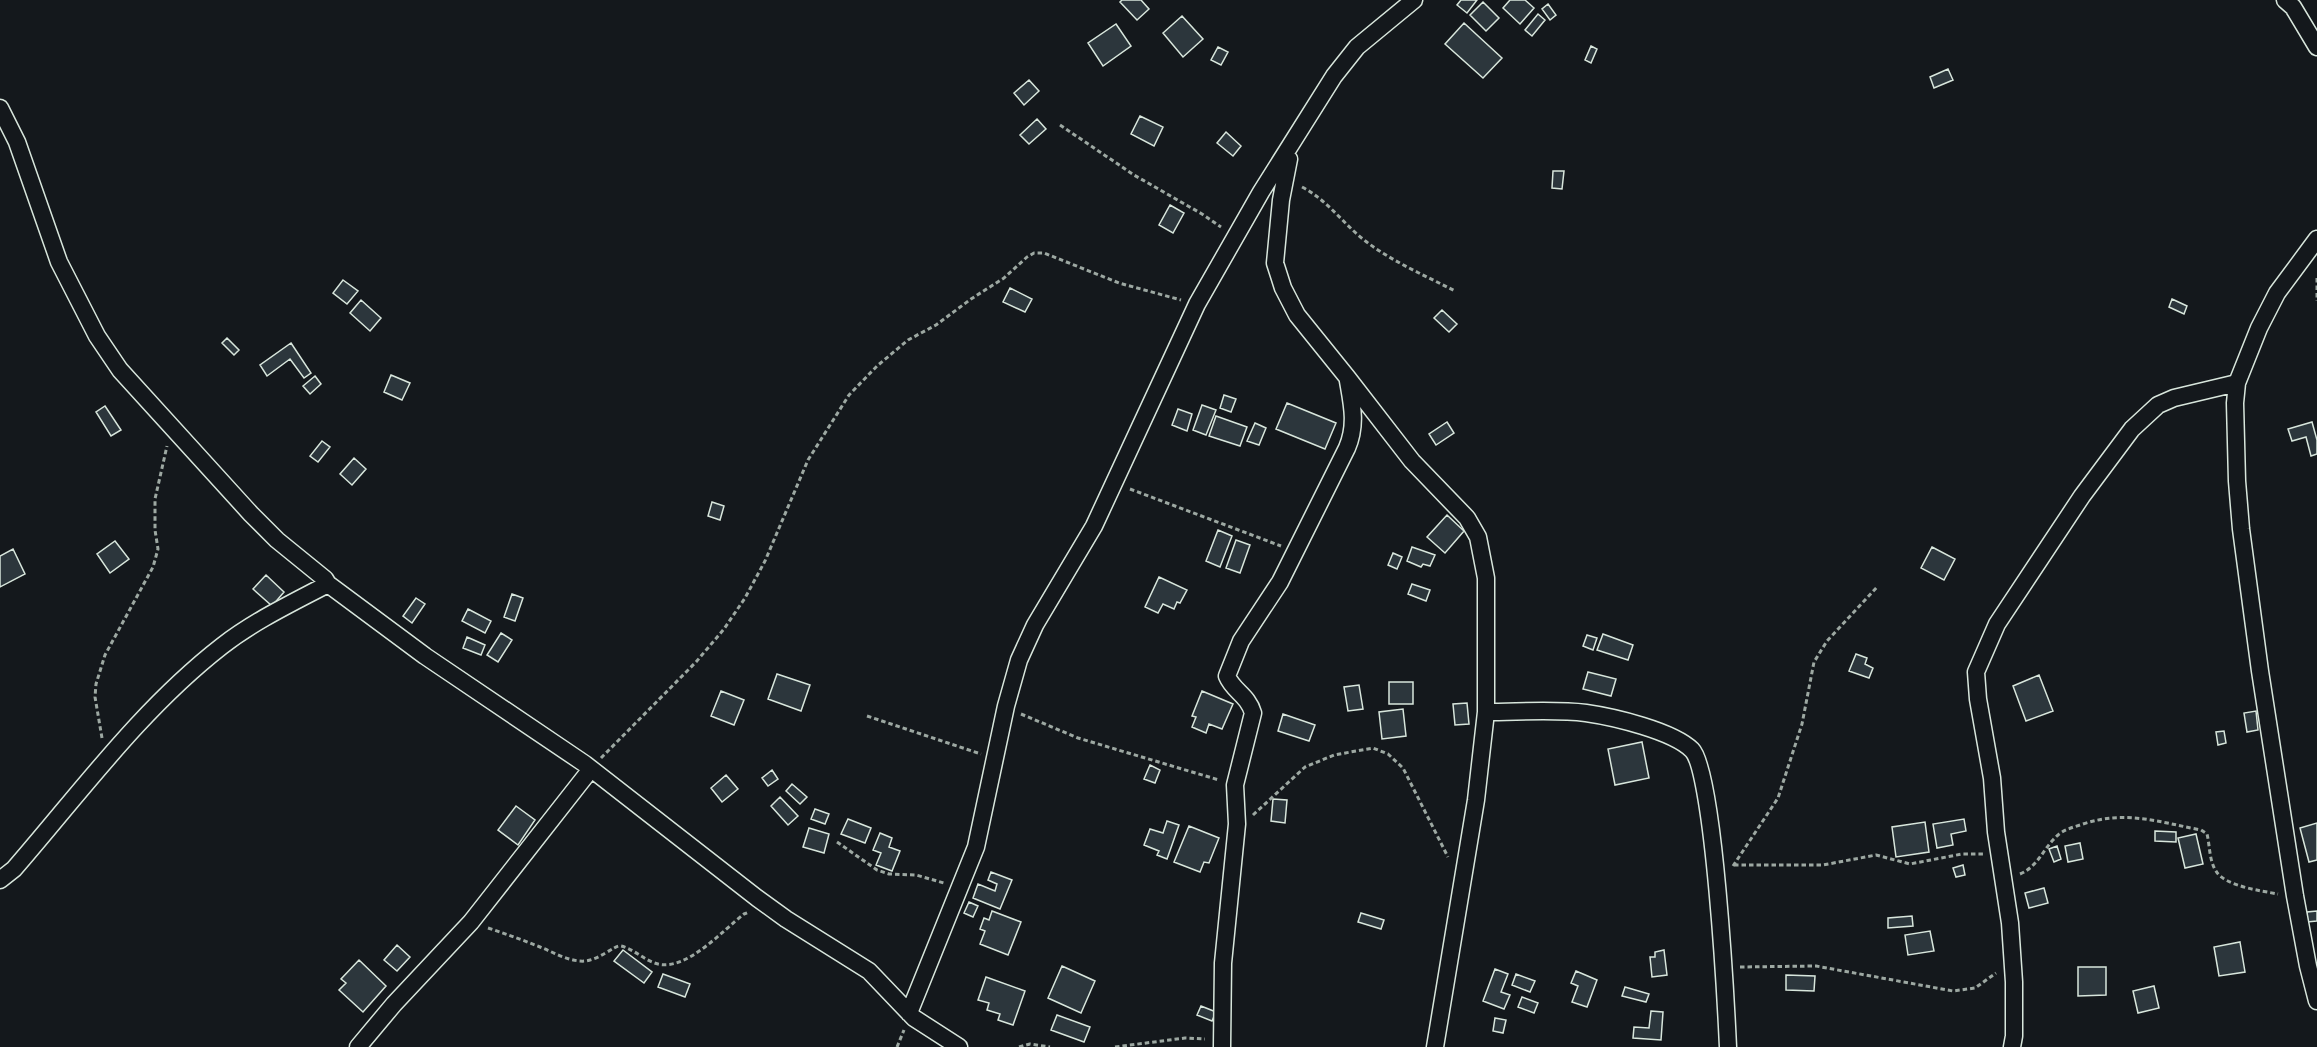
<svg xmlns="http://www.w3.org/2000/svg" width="2317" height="1047" font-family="'Open Sans',sans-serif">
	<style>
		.building { fill: #2c363c; stroke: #d8e6dc; stroke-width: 1.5 }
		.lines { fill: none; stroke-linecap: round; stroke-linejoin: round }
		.minor-casing { stroke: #d8e6dc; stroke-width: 19 }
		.path { stroke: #9da8a2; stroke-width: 3; stroke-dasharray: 4.5 3; stroke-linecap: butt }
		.minor { stroke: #14181c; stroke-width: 16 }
	</style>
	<rect width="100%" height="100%" fill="#14181c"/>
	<path class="building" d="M1122,0h19l8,9 -12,11 -17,-18z
		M1461,0h16l-10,13 -10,-8z
		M1510,0h15l9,8 -14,16 -17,-16z
		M1483,2l16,16 -13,13 -16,-16z
		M1548,4l8,11 -6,5 -8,-11z
		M1538,14l7,6 -13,16 -7,-6z
		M1182,16l21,23 -20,18 -20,-24z
		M1464,23l38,35 -19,20 -38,-34z
		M1116,24l15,22 -28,20 -15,-23z
		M1591,46l6,3 -6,14 -6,-3z
		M1218,47l10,5 -7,13 -10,-5z
		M1948,69l5,11 -19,8 -4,-11z
		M1029,80l10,11 -15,14 -10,-12z
		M1140,116l23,11 -9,19 -23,-12z
		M1037,119l9,10 -17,15 -9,-9z
		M1226,132l15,14 -8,10 -16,-13z
		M1553,171h11l-2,18 -10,-1z
		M1170,205l14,8 -11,20 -14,-8z
		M343,280l15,11 -11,13 -14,-11z
		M1010,288l22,11 -7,13 -22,-10z
		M2172,299l15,7 -3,8 -15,-7z
		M361,300l20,18 -11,13 -20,-18z
		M1442,310l15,14 -8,8 -15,-14z
		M227,338l12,12 -5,5 -12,-12z
		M291,343l20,30 -7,5 -14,-19 -23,17 -7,-11z
		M391,375l19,8 -8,17 -18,-8z
		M315,376l6,8 -11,10 -7,-8z
		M1224,395l12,4 -5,13 -11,-4z
		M1287,403l49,20 -11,26 -49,-20z
		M1202,405l14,5 -10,25 -13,-5z
		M105,406l16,24 -10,6 -15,-24z
		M1178,409l14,5 -5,17 -15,-6z
		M1216,416l31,11 -7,19 -31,-10z
		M1447,422l7,11 -18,12 -7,-11z
		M2312,422l5,18v14l-6,2 -5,-19 -14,4 -4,-12z
		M1255,423l11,5 -7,17 -12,-4z
		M322,441l8,6 -12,15 -8,-6z
		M354,458l12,11 -14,16 -12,-11z
		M712,502l12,4 -4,14 -12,-4z
		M1447,515l17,16 -19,22 -18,-16z
		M1218,530l14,6 -12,31 -14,-6z
		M1236,540l14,5 -10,28 -14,-5z
		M115,541l14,18 -19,14 -13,-19z
		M1412,547l23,8 -5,11 -7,-2 -2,3 -14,-6z
		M1932,547l23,12 -11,21 -23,-12z
		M13,549l12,25 -25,13v-31z
		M1393,553l9,4 -5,12 -9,-4z
		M266,575l18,17 -12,14 -19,-17z
		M1159,577l28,13 -7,13 -3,-1 -3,7 -11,-5 -5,9 -13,-6z
		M1412,584l18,6 -4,11 -18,-7z
		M512,594l11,4 -8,23 -11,-4z
		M416,598l9,6 -13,19 -9,-7z
		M468,609l23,12 -6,12 -23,-12z
		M501,633l11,7 -14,22 -11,-7z
		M1603,634l30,11 -5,15 -31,-10z
		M1587,635l10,3 -4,12 -10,-4z
		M467,637l18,8 -4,10 -18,-7z
		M1856,654l11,4 -2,6 8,4 -4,10 -20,-7z
		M1588,672l28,7 -5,17 -28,-7z
		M777,674l33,11 -9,26 -33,-12z
		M2039,675l14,36 -27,10 -13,-35z
		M1389,682h24v22h-24z
		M1359,685l4,24 -15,2 -4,-24z
		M721,691l23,9 -10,25 -23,-9z
		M1202,691l31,13 -11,25 -13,-5 -3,9 -14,-6 4,-10 -4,-1z
		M1467,703l2,21 -14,1 -2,-21z
		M1403,709l3,27 -24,3 -3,-27z
		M2256,711l2,19 -11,2 -3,-19z
		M1283,714l32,11 -6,16 -31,-10z
		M2224,731l2,12 -8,2 -2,-13z
		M1642,742l7,36 -34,7 -7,-36z
		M1150,765l10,5 -5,13 -11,-4z
		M772,770l6,9 -10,7 -6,-8z
		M726,775l12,14 -16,13 -11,-14z
		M792,784l15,13 -7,7 -14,-13z
		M780,797l18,19 -10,9 -17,-19z
		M1273,799l14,1 -2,23 -14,-2z
		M516,806l19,14 -17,25 -20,-15z
		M815,809l14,5 -4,10 -14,-5z
		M848,819l23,9 -6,15 -24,-9z
		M1964,819l2,12 -15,3 2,11 -16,3 -4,-24z
		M1167,821l12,4 -12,34 -10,-4 2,-4 -15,-6 6,-16 13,4z
		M1925,822l4,30 -33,5 -4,-30z
		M2317,823v37l-8,2 -9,-34z
		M1189,826l30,12 -10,25 -5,-1 -4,10 -26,-10z
		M809,828l20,6 -5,19 -21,-6z
		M2155,831l21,1v10l-21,-1z
		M880,833l12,5 -3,9 11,4 -8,20 -16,-6 5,-12 -8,-3z
		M2196,834l7,30 -18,4 -7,-30z
		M2080,843l3,16 -15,3 -3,-16z
		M2057,846l4,13 -7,3 -5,-13z
		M1963,865l2,10 -9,2 -3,-9z
		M991,872l21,8 -12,29 -27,-11 5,-14 17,7 2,-7 -9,-4z
		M2044,888l4,15 -19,5 -4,-15z
		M969,902l9,4 -5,11 -9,-4z
		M992,911l29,11 -13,33 -28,-11 5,-13 -5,-2 4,-11 5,2z
		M2317,911v10l-10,1v-10z
		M1361,913l23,7 -3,9 -23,-7z
		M1912,916l1,10 -25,2v-10z
		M1930,931l4,20 -26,4 -3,-20z
		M2240,942l5,30 -26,4 -5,-29z
		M397,945l13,12 -13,14 -13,-11z
		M623,950l29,22 -8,11 -30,-22z
		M1664,950l3,25 -15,2 -2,-20h5v-5z
		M359,960l27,26 -23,26 -24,-22 7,-7 -5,-4z
		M1062,966l33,15 -14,32 -33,-15z
		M2078,967h28v28l-28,1z
		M1495,969l13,5 -7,18 9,3 -6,14 -21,-8z
		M1576,971l21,9 -10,27 -15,-5 6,-16 -7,-3z
		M663,974l27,10 -5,13 -27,-10z
		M1516,974l19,7 -5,11 -18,-7z
		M1786,975l29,1 -1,15 -28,-1z
		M986,977l39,14 -12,34 -15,-5 2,-6 -13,-4 2,-7 -11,-3z
		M2154,986l5,22 -21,5 -5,-22z
		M1625,987l24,7 -3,8 -24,-6z
		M1522,997l16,6 -4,10 -16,-6z
		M1201,1006l15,6 -4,9 -15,-6z
		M1651,1011l12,1 -2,28 -28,-2 1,-11 15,1z
		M1057,1015l33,12 -6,15 -33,-12z
		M1495,1018l11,2 -3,13 -10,-2z"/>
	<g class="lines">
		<defs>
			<path id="minor" d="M2285,0l8,7 24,40
				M0,108l17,34 42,120 38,74 23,34 131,144 26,26 48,39 3,5 97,72 160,108 172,134 29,21 83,52 45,47 45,29
				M1289,159l-8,41 -6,63 8,25 14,27 50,62 65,84 55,57 11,19 8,41v134l-10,88 -41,247
				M2317,239l-40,54 -18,35 -22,55 -2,20 2,78 4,48 19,142 35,225 13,70 9,35
				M1486,712c33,0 68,-3 100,1 28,4 87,18 106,37 22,22 34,254 36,297
				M0,880l14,-11c66,-76 127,-160 208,-223 32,-25 70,-43 106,-62
				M909,1013l67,-166 30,-141 13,-46 16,-35 59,-99 103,-222 64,-112 73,-116 23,-29 57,-47
				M358,1047l36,-43 77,-82 120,-153
				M1222,1047l1,-84 14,-139 -2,-39 18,-72c-5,-18 -20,-22 -26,-37l14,-35 39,-59 67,-134c10,-23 5,-44 1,-67
				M2012,1047l2,-11v-54l-4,-59 -14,-91 -4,-54 -14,-79 -2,-27 21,-48 85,-128 50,-67 26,-24 16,-7 63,-15"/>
		</defs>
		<use href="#minor" class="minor-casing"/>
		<path class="path" d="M1060,125l74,50 68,39 19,13
			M1302,187c23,12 37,31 56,48 28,24 64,39 97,56
			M2317,278v23
			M1130,489l151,57
			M1021,714l57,24 141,42
			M867,716l114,38
			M102,738l-7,-41 1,-13 9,-29 48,-88 5,-18 -3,-19v-31l12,-53
			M601,758l95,-96 28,-33 21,-31 20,-37 43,-101 41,-65 28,-29 31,-26 28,-15 35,-26 33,-21 23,-21 7,-4h10l75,30 62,17
			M1253,815l52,-48 29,-12 39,-7 15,6 15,14 45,89
			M837,842l40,28 12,4 27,1 28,8
			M1734,865h89l53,-10 34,9 52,-10h22
			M1733,866l45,-68 24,-74 12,-62 13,-21 51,-55
			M2020,874c19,-8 23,-26 38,-39 7,-6 16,-8 25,-11 42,-14 76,-2 118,6l6,4c3,12 2,26 9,37 8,15 46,20 62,23
			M488,928c18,6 35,12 52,19 13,5 26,13 40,14 17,2 35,-17 41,-15 13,3 24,15 37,18 29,7 65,-34 86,-50l5,-2
			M1740,967l76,-1 137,25 22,-3 21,-15
			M897,1047l7,-17
			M1019,1047l11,-3 20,3
			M1115,1047l70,-9 20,1"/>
		<use href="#minor" class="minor"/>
	</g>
</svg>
